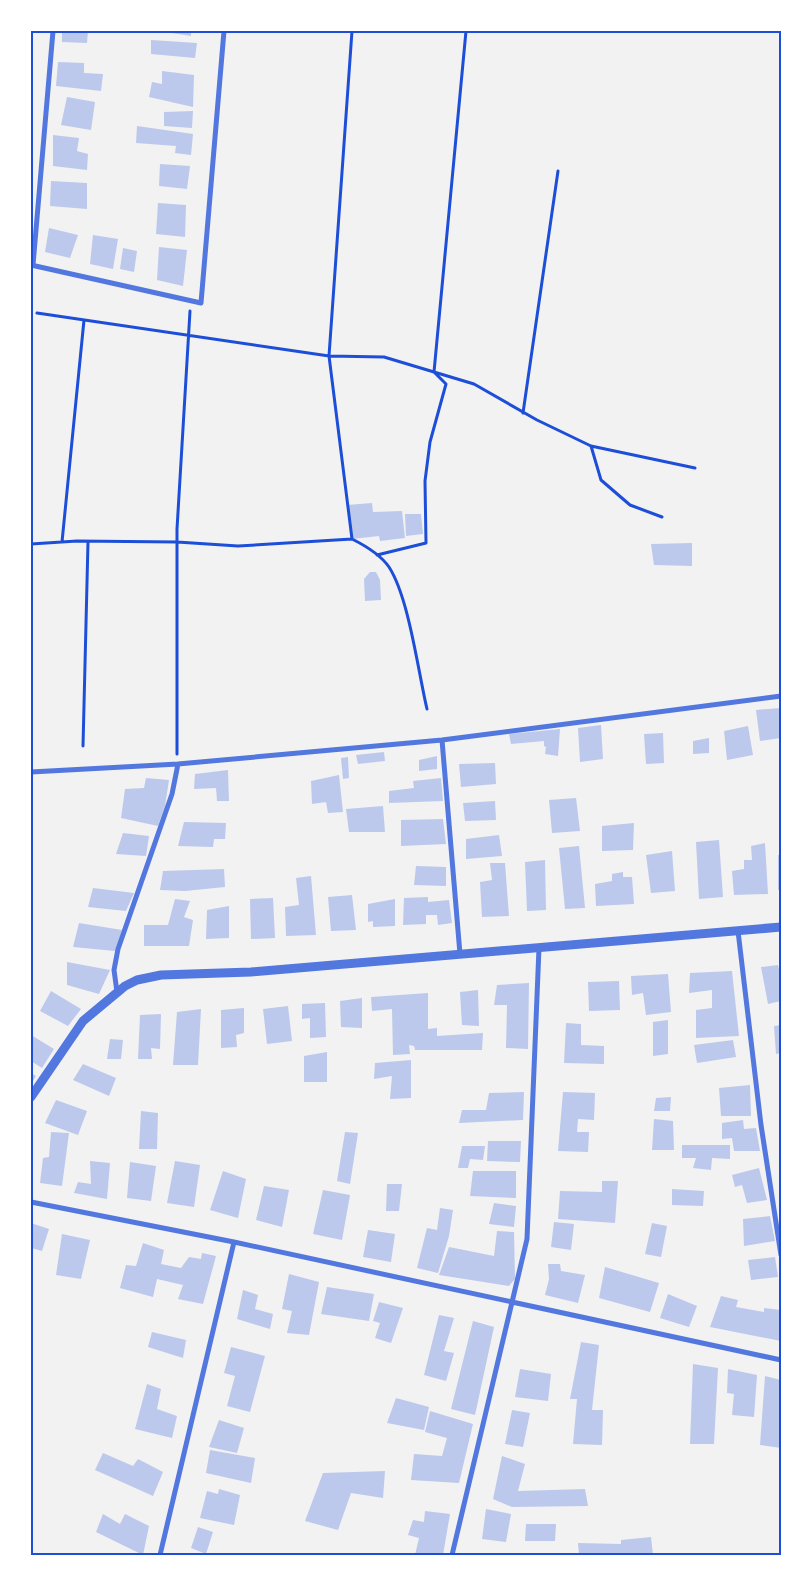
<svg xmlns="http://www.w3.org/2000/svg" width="812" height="1586" font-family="Roboto,sans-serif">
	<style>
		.building { fill: #bdc9ec }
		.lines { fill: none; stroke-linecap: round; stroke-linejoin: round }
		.path { stroke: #1d4ed8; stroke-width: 3 }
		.minor { stroke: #5277de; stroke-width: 5 }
		.tertiary { stroke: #5277de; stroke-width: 9 }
		.neatline { fill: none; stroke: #1d4ed8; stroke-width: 2 }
	</style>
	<rect width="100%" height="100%" fill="#f2f2f2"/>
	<path class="building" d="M62,31h26l-1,12 -25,-1z
		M159,31h32v5z
		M151,40l46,3 -2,15 -44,-4z
		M58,62l26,1v10l19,1 -2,17 -45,-5z
		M162,71l32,4 -1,32 -44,-10 3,-15 10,2z
		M67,97l28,5 -4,28 -30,-5z
		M193,111l-1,17 -28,-2v-14z
		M137,126l56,8 -2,21 -16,-2 1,-7 -40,-3z
		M53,135l26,3 -2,13 11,3 -1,16 -34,-4z
		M160,164l30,2 -3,23 -28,-3z
		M51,181l36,2v26l-37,-3z
		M158,203l28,2 -1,32 -29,-3z
		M49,228l29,7 -8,23 -25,-6z
		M93,235l25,4 -5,30 -23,-5z
		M159,247l28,3 -4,36 -26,-6z
		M123,248l14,3 -3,21 -14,-3z
		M372,503l1,9 29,-1 3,27 -25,3 -1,-5 -27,3 -5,-34z
		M405,514h16l2,20 -17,2z
		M692,543v23l-38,-1 -3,-21z
		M370,572h6l4,8 1,20 -16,1 -1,-22z
		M781,708v30l-21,3 -4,-31z
		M601,725l2,34 -23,3 -2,-34z
		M748,726l5,29 -26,5 -3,-29z
		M560,729l-2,27 -13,-2 1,-7 -2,-1v-5l-33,3 -2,-10z
		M663,733l1,30 -18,1 -2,-30z
		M709,738v15l-16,1v-13z
		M384,752l1,9 -27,3 -2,-9z
		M437,756v13l-18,2v-11z
		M348,757l1,21 -6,1 -2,-21z
		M495,763l1,21 -35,3 -2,-23z
		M228,770l1,31h-12l-1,-13 -22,1 1,-15z
		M339,775l4,37 -15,1 -2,-11 -14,2 -1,-23z
		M146,778l23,2 -4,26 -7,20 -37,-8 4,-29 19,-1z
		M441,778l2,23 -54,2v-12l25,-3 -1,-7z
		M576,798l4,33 -28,2 -3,-33z
		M495,801l1,19 -31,1 -2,-18z
		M383,806l2,26h-36l-3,-23z
		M443,819l3,25 -45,2v-26z
		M184,822l42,1 -1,16h-11l-1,8 -35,-1z
		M634,823l-1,27 -31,1v-25z
		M123,833l26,3 -3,20 -30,-2z
		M499,835l3,21 -36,3v-20z
		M719,840l4,57 -24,2 -3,-57z
		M765,843l3,51 -34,1 -2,-24 12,-2v-9h8l-1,-14z
		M579,846l6,62 -20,1 -6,-61z
		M672,851l3,40 -24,2 -5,-38z
		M778,855h3v35h-3z
		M545,860l1,50 -19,1 -2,-49z
		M490,863h15l4,53 -27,1 -2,-35 12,-2z
		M416,866l30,1v19l-32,-1z
		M224,869l1,18 -40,4 -25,-1 3,-19z
		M623,872v5h9l2,27 -38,2 -1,-22 17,-3v-7z
		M311,876l5,59 -30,1 -1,-29 14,-2 -3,-27z
		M93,888l41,5 -8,18 -38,-4z
		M352,895l4,35 -25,1 -3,-34z
		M428,897v5l21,-2 3,23 -14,2 -1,-10h-11v9l-23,1 1,-27z
		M273,898l2,40 -24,1 -1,-40z
		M175,899l15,2 -6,16 9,3 -4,26h-45v-21h24z
		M395,899v27l-22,1v-6l-5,1v-18z
		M229,906v32l-23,1 1,-29z
		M79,923l43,7 -7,21 -42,-4z
		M67,962l43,8 -11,24 -32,-9z
		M778,965l3,12v24l-13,3 -7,-37z
		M732,971l7,65 -43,2v-28l16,-2v-18l-23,3 1,-20z
		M668,974l3,38 -25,3 -3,-22 -11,2 -1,-19z
		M619,981l1,29 -31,1 -1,-29z
		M529,983l-1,66 -22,-1 1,-43h-13l3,-20z
		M478,990l1,36 -17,-1 -2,-33z
		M51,991l30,18 -13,17 -28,-15z
		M428,993v36l9,-1v8l46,-3 -1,17h-67l-1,-4 -5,-1 1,9 -17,1 -1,-46 -20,2 -1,-14z
		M362,998v30l-21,-1 -1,-26z
		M325,1003l1,34 -16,1v-20l-8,1v-15z
		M288,1006l4,35 -25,3 -4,-35z
		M244,1008v25l-8,2 1,12 -16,1v-38z
		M201,1009l-3,56h-25l4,-53z
		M161,1014l-1,35 -9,-1 1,11h-14l2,-44z
		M668,1020v34l-15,2v-34z
		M566,1023l15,1v21l23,1v18l-40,-1z
		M781,1025v28l-5,1 -2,-28z
		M31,1035l23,14 -12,19 -11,-7z
		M110,1039l13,1 -2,19h-14z
		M733,1040l3,17 -39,6 -3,-18z
		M327,1052v30h-23v-26z
		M411,1060v38l-21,1 2,-23 -18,3 1,-16z
		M83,1064l33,14 -7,18 -36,-16z
		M31,1073l5,3 -5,8z
		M750,1085l1,31h-30l-2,-28z
		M524,1092l-1,28 -64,3 3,-13h24l3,-17z
		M563,1092l32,1 -1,27 -16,-1 -1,13h12l-1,20 -30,-1z
		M671,1097l-1,14h-16l2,-13z
		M56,1100l31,11 -9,24 -33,-12z
		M141,1111l17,2 -1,36h-18z
		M654,1119l19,2 1,29h-22z
		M743,1120l1,9 12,-1 4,23h-26l-2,-13 -10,1v-16z
		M51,1132l18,1 -7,53 -22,-3 3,-25 6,-1z
		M345,1132l13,1 -8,51 -13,-3z
		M488,1141h33l-1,21 -33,-1z
		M682,1145h48v14l-18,-1 -1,12 -18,-2 3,-10h-14z
		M462,1146h23l-2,14 -13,-1 -2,9h-10z
		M90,1161l20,2 -3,36 -33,-6 4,-11 13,2z
		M175,1161l25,4 -6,42 -27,-4z
		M130,1162l26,4 -5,35 -24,-3z
		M759,1168l8,32 -20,3 -5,-18 -7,2 -3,-12z
		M223,1171l23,8 -8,39 -28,-8z
		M473,1171h43v27l-46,-2z
		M602,1181h16l-3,42 -57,-4 2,-28 42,1z
		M387,1184h15l-3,27h-13z
		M264,1186l25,4 -7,37 -26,-7z
		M672,1189l32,2 -1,15 -31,-1z
		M323,1190l27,5 -8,45 -29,-6z
		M494,1203l22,3 -2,21 -25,-3z
		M440,1208l13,2 -4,26 -11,37 -21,-5 10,-40 10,2z
		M770,1216l5,25 -31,5 -1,-27z
		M554,1222l20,2 -3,26 -20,-3z
		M31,1223l18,6 -7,22 -11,-3z
		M652,1223l15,3 -6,31 -16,-3z
		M368,1230l27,4 -4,28 -28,-5z
		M497,1231l17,1 1,47 -6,7 -70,-11 10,-28 45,9z
		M62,1234l28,6 -9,39 -25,-4z
		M143,1243l21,7 -3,14 20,4 8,-11 12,2 1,-6 14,3 -13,48 -25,-5 5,-14 -26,-6 -4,18 -33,-9 6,-23 10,1z
		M775,1257l3,20 -27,3 -3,-20z
		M548,1264h12l1,7 24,4 -7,28 -33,-8 4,-16z
		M605,1267l54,16 -9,29 -51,-14z
		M289,1274l30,8 -10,53 -22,-2 5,-22 -10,-2z
		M327,1287l47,7 -5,27 -48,-7z
		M243,1290l15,5 -3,14 18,5 -3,15 -33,-10z
		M668,1294l29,12 -8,21 -29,-9z
		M721,1296l17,4 -2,7 28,5v-4l17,2v31l-71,-14z
		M379,1302l24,6 -12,35 -16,-5 5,-15 -7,-2z
		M439,1315l15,3 -10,33 10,2 -8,28 -22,-6z
		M473,1321l21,6 -19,88 -24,-6z
		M152,1332l34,8 -3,18 -35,-11z
		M581,1342l18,3 -7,65h11l-1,35 -29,-1 4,-45h-7z
		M231,1347l34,9 -15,56 -23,-6 8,-30 -11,-3z
		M693,1364l25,4 -4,76h-24z
		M520,1369l31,5 -3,27 -33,-4z
		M728,1369l29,6 -3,42 -22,-2 2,-21 -7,-1z
		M765,1376l16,4v68l-21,-3z
		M147,1384l14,5 -4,20 20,7 -5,22 -37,-9z
		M396,1398l33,9 -5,23 -37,-7z
		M512,1410l18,3 -7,34 -18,-3z
		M430,1411l43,13 -14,59 -48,-3 3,-26 28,2 5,-18 -22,-6z
		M219,1420l25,8 -7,25 -28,-6z
		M210,1450l45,8 -4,25 -45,-10z
		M103,1453l30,13 5,-7 25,13 -10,24 -58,-26z
		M502,1456l23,8 -7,27 67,-2 3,17 -76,1 -19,-8z
		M385,1471l-2,27 -32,-5 -13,37 -33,-9 18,-48z
		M219,1489l21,6 -6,30 -34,-7 7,-27 11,3z
		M486,1509l25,5 -5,28 -24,-3z
		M425,1511l25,3 -7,41h-28l4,-17 -11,-3 5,-15 11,2z
		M103,1514l17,10 5,-10 24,12 -6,29 -47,-23z
		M526,1524h30l-1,17h-30z
		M198,1527l15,5 -7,22 -15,-6z
		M651,1537l2,18h-74l-1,-12 43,1v-4z"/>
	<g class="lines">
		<path class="path" d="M37,313l292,43 55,1 90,27 63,36 54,26 104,22
			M523,413l35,-242
			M591,446l10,34 29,25 32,12
			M352,539c14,7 28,15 37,28 20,31 29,104 38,142
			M62,542l22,-222
			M31,544l46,-3 100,1 61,4 114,-7 -23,-183 23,-325
			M377,555l49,-12 -1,-62 5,-39 16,-58 -12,-12 32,-341
			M83,746l5,-204
			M177,754v-225l13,-218"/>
		<path class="minor" d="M31,265l170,38 23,-272
			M33,265l20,-234
			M442,740l18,214
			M31,772l147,-8 264,-24 339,-44
			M738,931l23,194 20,130
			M117,992l-3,-22 4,-21 54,-155 6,-30
			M31,1202l203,40 547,118
			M160,1555l74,-313
			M452,1555l75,-316 12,-291"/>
		<path class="tertiary" d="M31,1097l52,-76 42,-35 12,-6 24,-5 90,-3 530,-45"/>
	</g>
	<rect width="812" height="1586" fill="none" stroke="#ffffff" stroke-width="65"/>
	<rect x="32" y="32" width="748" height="1522" class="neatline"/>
</svg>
